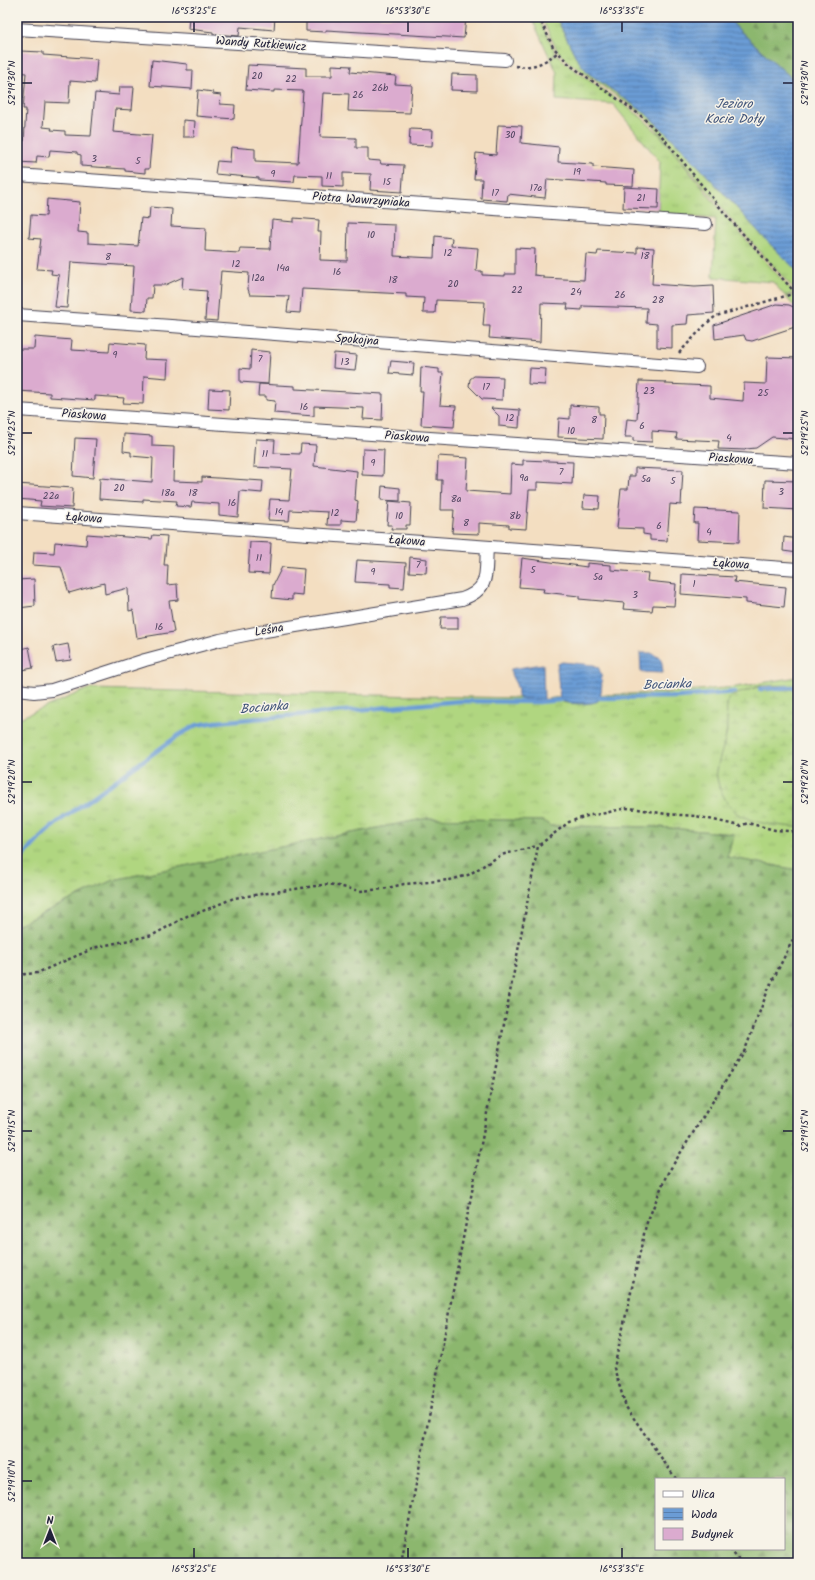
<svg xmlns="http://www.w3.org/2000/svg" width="815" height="1580" font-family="Kalam,sans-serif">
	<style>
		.grass { fill: url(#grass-tufts); stroke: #697c5e }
		.forest { fill: url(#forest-firs); stroke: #576c54; fill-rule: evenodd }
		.wetland { fill: url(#wetland-marsh); stroke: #697c5e }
		.water { fill: url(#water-rules); stroke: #465f88 }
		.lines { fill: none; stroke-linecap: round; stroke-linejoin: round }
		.stream { stroke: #6b9cd5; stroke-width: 4.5 }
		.building { fill: #dbabcf }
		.minor-casing { stroke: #413e4f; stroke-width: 14 }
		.path { stroke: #413e4f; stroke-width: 2.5; stroke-dasharray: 3 3; stroke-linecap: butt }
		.minor { stroke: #fff; stroke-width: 12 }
		.ticks { fill: none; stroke: #22223b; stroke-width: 1.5 }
		.labels { text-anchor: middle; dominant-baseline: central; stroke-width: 3; stroke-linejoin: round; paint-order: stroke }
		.number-label { font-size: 10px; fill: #504460 }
		.street-label { font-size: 12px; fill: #22223b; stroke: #f7f3e8 }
		.water-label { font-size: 13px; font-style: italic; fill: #3f5379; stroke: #f7f3e8 }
		.neatline { fill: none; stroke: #22223b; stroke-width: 1.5 }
		.ticks-label { font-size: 10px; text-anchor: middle; fill: #22223b }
	</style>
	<defs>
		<pattern id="grass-tufts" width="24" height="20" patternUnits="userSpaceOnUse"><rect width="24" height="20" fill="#b0d680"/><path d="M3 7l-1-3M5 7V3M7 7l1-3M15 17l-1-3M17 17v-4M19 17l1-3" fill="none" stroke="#97b770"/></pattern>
		<pattern id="forest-firs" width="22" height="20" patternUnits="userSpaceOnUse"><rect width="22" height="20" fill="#8cb76e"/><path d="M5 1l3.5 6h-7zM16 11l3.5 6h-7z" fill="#72945c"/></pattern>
		<pattern id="wetland-marsh" width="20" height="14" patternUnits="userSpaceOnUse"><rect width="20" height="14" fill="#b0d680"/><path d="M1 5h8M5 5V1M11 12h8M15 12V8" fill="none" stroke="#97b770"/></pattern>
		<pattern id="water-rules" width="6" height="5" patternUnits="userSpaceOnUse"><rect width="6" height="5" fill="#6b9cd5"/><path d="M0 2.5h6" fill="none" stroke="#587fae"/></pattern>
	</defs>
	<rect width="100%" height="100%" fill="#f7f3e8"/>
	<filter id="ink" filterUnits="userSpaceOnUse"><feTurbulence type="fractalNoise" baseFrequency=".025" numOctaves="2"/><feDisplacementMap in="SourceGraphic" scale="8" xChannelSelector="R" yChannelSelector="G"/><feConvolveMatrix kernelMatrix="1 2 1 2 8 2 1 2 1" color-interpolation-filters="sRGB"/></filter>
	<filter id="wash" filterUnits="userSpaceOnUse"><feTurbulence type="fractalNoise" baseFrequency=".012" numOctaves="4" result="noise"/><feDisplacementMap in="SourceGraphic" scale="16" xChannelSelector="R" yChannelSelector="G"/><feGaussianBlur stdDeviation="0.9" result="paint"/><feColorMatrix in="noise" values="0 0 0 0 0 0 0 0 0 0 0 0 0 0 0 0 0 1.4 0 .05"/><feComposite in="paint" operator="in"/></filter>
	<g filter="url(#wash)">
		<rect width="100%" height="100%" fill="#f3dec1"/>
		<path class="grass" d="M531,17h7l18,36 -6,5z
			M541,17h15l21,42 32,29 36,25 36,34 87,95 30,30v22l-70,-78 -75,-91 -11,-11 -71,-50 -13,-12z
			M557,54l12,12 71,50 20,19 66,82 68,76 -9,3 -12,-14 -60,-5 3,-58 -58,-5 2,-52 -47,-58 -57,-4 1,-27 -6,-14z
			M796,295l2,2v14l-12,-14z
			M798,677v8l-38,1 -19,7 -13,28 -4,27 17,68 30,8 27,3v43l-71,-13 7,-23 -75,-7 -109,-1 -6,-5 -116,-3 -315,62 -96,45v-206l71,-30 431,9c10,5 28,1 40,-1l4,5 4,1 33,-5 1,-3 58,-2 77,-6z"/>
		<path class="forest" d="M727,17h71v67l-59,-54z
			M428,818l116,3 6,5 109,1 75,7 -7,23 71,13v693h-781v-638l96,-45zM656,1479h128v70h-128z"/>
		<path class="wetland" d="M760,686l1,4 37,-1v138c-17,-1 -42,-3 -57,-11 -12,-7 -22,-25 -24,-38 -2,-11 7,-30 9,-42 3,-13 -2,-27 3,-39z"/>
		<path class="water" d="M556,17h171l12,13 59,54v188l-30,-30 -87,-95 -36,-34 -57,-40 -11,-14z
			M640,653h11l9,5 2,5 1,10 -22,-1z
			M562,662l32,3 4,2c5,8 5,25 0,34 -7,4 -31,4 -38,-1l-3,-32 1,-4z
			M543,664l1,36 -24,-1c-4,-4 -1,-7 -3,-12 -2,-7 -7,-10 -6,-18z"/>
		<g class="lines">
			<path class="stream" d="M760,689l38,-2
				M600,698l79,-1 56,-5
				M17,863l26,-28 15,-13 121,-87 18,-10 19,-3 244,-21 79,1 21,-2"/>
		</g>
		<g id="blocks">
			<path class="building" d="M189,17h86l-1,13 -34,-3 -1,9 -26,-2v-2l-25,-3z
				M306,17h160l-2,21 -138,-8v2l-20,-1z
				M20,51l23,1v3l54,4 -2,24 -25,-2 -1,22 -24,-1 -2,25 9,1 -1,2 14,1v4l26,1 4,-43 24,2 1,-8h14l-2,23 -17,-1 -2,23 39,3 -3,34h-4v4l-20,-2v-2l-44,-3v-11l-4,-1v-2l-27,-2 -1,7 -12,-1 -1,7 -19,-1v-22l7,1 2,-32h-3l3,-36 -7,-1z
				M152,60l35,4v6h6l-1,19 -42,-3z
				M248,65l58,3v8h26v-11l19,1 -1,6 46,4 -1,8 17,1 -2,28 -62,-2 1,-17 -26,-1 -3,44 36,1v10h12v12l12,1 1,3 23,1 -2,27 -32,-2 1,-16 -28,-1v14l-21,-1v-10l-27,-1 -1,7 -35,-2v-2l-44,-4 2,-13 13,1 1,-15 24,2v12l43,2 5,-72 -29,-1v2l-28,-2z
				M452,74l25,1v16l-26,-1z
				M198,90l15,2v2l8,1 -1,9 15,1 -1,14 -38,-3z
				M183,120l12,1 -1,16h-11z
				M498,125l24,1 -1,17 38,4 -1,15 35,2v3l41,3 -1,16 -27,-1v-2l-59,-4 -2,19 -37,-4 -1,7 -26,-2 1,-20h-8l2,-26 20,2z
				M410,129l23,1 -1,16 -23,-1z
				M624,187l35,2 -1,20 -35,-1z
				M47,199l33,3 -2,30 10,1v10l50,3 3,-28 8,1 1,-12 22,2 -1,17 35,2 -1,23 34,2 1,-5 30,1 2,-29 22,2v-4l25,2 -1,12h3l-1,28 27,1 1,-38 47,2 -1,31 40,2 1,-22 17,2 -1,8 27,2 -2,23h6v4l23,1v-2h10v-26l20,1 -1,26 9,1v2l41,2 2,-26 11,1 1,-4 39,2v-6l17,1 -2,36 43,3 18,-1 1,27 -26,2 -1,9 -15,1v23l-15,-1v-23l-11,-1 1,-15 -65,-2v4l-15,-1 1,-5 -27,-1 -1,39 -51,-4 1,-12h-7l2,-24 -49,-2 -1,13h-12l1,-15 -18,-1v-3l-104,-5 -2,24 -13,-1 2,-16 -39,-1 -2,-6 1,-16 -28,-2 -4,50 -12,-1 2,-29 -25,-2 1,-12 -18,8h-12l-1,13h-5l-1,13 -15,-1 3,-44 -63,-4 -4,46 -12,-1 4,-32 -8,-1 1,-4 -15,-1 4,-30 -12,-1 2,-23 15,1z
				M777,304l12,1 7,3 2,3v15l-46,15 -6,-1 -2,-5 -29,4 -1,-14z
				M35,337l37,3 -1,10 38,2 1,-10 35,3 -1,14 24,1 -1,18 -23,-2 -1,28 -20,-1 1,-5 -29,-2v4l-45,-3v-4l-33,-2v-42h17z
				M251,350l19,2 -2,32 -28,-2v-14l10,1z
				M334,353l23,2 -2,15 -22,-2z
				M767,357l31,1v81l-26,-2 -16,11 -10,1 -1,1 -27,-1 1,-8 -43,-2 1,-6 -25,-2v11l-19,-1v-4h-8l2,-18 10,1 2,-39 27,1v2l44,2v12l33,3 1,-18 22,1z
				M391,361l23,2 -1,12 -24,-2z
				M421,367l18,2v4h4l-3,32 16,1 -2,21 -33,-2 2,-34h-3z
				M529,368l17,1 -1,16 -17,-1z
				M474,376l29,1 -1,23 -20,-1 -13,-13 1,-7z
				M259,384l36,2v3l88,5 -1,26 -19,-1 1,-11 -50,-2v10l-40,-3 1,-12 -9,-1v-4h-8z
				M209,389l21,1 -1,20 -21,-1z
				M570,405l29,2v7h5l-1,25 -45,-2 1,-19 11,1z
				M491,408l29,2 -1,18 -20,-2v-10z
				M124,434l28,2v10l22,1 -1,34 29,1v-5l61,4 -1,12 -22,-2 -2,26 -19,-2v-11l-27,-2 -1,5 -15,-1 1,-5 -34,-2v3l-44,-3 1,-21 52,4 1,-24 -22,-2v-4l-8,-1z
				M75,438l21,1 -3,39 -20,-2z
				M256,439l19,1 -1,13 26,1 1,-10 15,1 -2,21 43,5 -2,29 3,1 -2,20 -15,-1v5h-14l1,-13 -38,-2 -1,11 -21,-1 2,-21 19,1 3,-31 -38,-2z
				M363,449l21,1 -1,26 -21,-1z
				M438,456l30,2 -2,33 44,3 1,-30 12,1v-5l50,2 -1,22 -35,-2v8h-8l-3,39 -17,-1v-3l-30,-2v11l-27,-1 2,-23h-13l1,-30h-5z
				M635,468l48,2 -2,35 -11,-1 -3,37 -17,-1v-5l-7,-1v-5l-26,-1 4,-39h7l1,-13h6z
				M765,480l33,1v29l-34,-2z
				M17,484l56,4 -1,20 -32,-2 1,-5 -24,-2z
				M382,486l18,2v13l-19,-1z
				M584,495l16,1 -1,13 -16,-1z
				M389,501l22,2 -1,22h-4v4h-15l1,-4h-5z
				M695,509l45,2 -1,31 -42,-2 1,-17h-4z
				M87,534l65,5 1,-4 14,1 -3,29h4l-1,20 10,-1 1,16 -9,1 5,31 -37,6 -4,-28 -4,1 -1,-23 -23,6 -1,-11 -35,10 -8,-26 -28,-2 1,-13 20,1 1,-11 31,3z
				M784,537l14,2v14l-15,-2z
				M250,542l21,1 -2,31 -21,-1z
				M410,557l17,2 -1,14 -17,-1z
				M522,558l65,9v-4l24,2v5l37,3 -1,8 29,3 -2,22 -21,-1 -1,6 -29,-2 1,-6 -45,-4v-3l-36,-4 1,-3 -25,-2z
				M357,560l49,3 -2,25 -14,-1v-3l-35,-2z
				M282,567l22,2 -2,26 -10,-1v6l-20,-2 1,-13z
				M682,574l53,3 -1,5 52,5 -2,20 -38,-4v-4l-65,-5z
				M34,579l1,27 -17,2 -1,-28z
				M441,617h17v12h-18z
				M68,644l3,16 -15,2 -3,-15z
				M29,647l4,21 -16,3v-21z"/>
		</g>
	</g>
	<g filter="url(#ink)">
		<use href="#blocks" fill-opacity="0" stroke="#413e4f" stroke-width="1"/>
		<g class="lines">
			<defs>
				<path id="minor" d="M17,29l488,31
					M17,175l689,49
					M17,315l154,11 526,41
					M17,410l781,53
					M17,513l781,56
					M17,690l17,2 18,-2 93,-30 75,-20 45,-9 197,-32c29,-10 23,-26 25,-52"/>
			</defs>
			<use href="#minor" class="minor-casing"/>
			<path class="path" d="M539,17l14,30 17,18 70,50 21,20 66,81 71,80
				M515,66c19,2 27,-2 42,-13
				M679,353l28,-30 9,-7 80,-23
				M17,975l20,-2 60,-26 56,-12 34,-19 11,-3 36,-15 95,-14 31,7 23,-2 21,-5 46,-4 18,-5 33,-20 36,-9
				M676,1479l-50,-72 -12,-39 32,-143 20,-49 79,-126 23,-60 30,-61
				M730,1549l11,14
				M401,1563l137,-717 31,-24 21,-7 11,-1 25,-6 12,1 28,5 30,2 44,10 8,-3 27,7 23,2"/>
			<use href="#minor" class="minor"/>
		</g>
	</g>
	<path class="ticks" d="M194,22v10M408,22v10M622,22v10M22,83h10M783,83h10M22,433h10M783,433h10M22,782h10M783,782h10M22,1131h10M783,1131h10M22,1481h10M194,1548v10M408,1548v10M622,1548v10"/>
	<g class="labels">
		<g class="number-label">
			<text x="257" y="76">20</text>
			<text x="291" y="79">22</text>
			<text x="380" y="88">26b</text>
			<text x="358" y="95">26</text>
			<text x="510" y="135">30</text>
			<text x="94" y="159">3</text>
			<text x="138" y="161">5</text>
			<text x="577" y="172">19</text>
			<text x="273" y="174">9</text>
			<text x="329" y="176">11</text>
			<text x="387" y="182">15</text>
			<text x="536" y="188">17a</text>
			<text x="495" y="193">17</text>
			<text x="641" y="198">21</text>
			<text x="371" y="235">10</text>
			<text x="448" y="253">12</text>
			<text x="645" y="256">18</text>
			<text x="108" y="257">8</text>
			<text x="236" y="264">12</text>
			<text x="283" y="268">14a</text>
			<text x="337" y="272">16</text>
			<text x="258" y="278">12a</text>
			<text x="393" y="280">18</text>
			<text x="453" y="284">20</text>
			<text x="517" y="290">22</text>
			<text x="576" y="292">24</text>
			<text x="620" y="295">26</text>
			<text x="658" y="300">28</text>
			<text x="115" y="355">9</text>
			<text x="260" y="359">7</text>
			<text x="345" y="362">13</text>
			<text x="486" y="387">17</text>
			<text x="649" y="391">23</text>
			<text x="763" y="393">25</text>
			<text x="304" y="407">16</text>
			<text x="510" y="418">12</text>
			<text x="594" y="420">8</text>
			<text x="642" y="426">6</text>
			<text x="571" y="431">10</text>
			<text x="729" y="438">4</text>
			<text x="265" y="454">11</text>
			<text x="373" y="463">9</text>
			<text x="561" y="472">7</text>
			<text x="524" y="478">9a</text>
			<text x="646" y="479">5a</text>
			<text x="673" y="481">5</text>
			<text x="119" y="488">20</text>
			<text x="781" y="492">3</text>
			<text x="168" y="493">18a</text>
			<text x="193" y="493">18</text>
			<text x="51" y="496">22a</text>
			<text x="456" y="499">8a</text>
			<text x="232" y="503">16</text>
			<text x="279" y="512">14</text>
			<text x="335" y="513">12</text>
			<text x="399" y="516">10</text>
			<text x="515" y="516">8b</text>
			<text x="466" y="523">8</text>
			<text x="659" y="526">6</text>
			<text x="709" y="532">4</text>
			<text x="259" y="558">11</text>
			<text x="418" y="565">7</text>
			<text x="533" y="570">5</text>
			<text x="373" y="572">9</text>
			<text x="598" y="577">5a</text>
			<text x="694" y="584">1</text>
			<text x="635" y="595">3</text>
			<text x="159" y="627">16</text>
		</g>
		<g class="street-label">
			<text transform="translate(261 44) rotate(4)">Wandy Rutkiewicz</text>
			<text transform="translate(361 200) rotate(4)">Piotra Wawrzyniaka</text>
			<text transform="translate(357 340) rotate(4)">Spokojna</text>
			<text transform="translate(84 415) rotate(4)">Piaskowa</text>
			<text transform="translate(407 437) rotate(4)">Piaskowa</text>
			<text transform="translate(731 459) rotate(4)">Piaskowa</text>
			<text transform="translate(84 518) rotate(4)">Łąkowa</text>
			<text transform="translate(407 541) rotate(4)">Łąkowa</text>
			<text transform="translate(731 564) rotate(4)">Łąkowa</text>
			<text transform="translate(269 630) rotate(-10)">Leśna</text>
		</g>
		<g class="water-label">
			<text x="734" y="104">Jezioro<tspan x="734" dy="15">Kocie Doły</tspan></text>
			<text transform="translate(667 685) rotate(-2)">Bocianka</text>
			<text transform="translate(264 708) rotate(-5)">Bocianka</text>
		</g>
	</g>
	<rect width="815" height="1580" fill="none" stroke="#f7f3e8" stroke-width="44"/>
	<rect x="655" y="1478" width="130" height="72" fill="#f7f3e8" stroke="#a29fa3"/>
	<rect x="663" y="1491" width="20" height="6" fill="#ffffff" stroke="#a29fa3"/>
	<text x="691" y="1498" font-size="12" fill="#22223b">Ulica</text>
	<rect x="663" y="1508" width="20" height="12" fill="url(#water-rules)" stroke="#a29fa3"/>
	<text x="691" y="1518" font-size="12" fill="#22223b">Woda</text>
	<rect x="663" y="1528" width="20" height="12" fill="#dbabcf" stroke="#a29fa3"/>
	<text x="691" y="1538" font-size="12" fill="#22223b">Budynek</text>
	<g transform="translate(50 1530)" stroke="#f7f3e8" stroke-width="3" paint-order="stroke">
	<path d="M0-3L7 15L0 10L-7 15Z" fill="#22223b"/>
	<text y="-6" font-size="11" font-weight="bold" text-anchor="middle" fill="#22223b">N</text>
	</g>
	<rect x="22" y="22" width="771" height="1536" class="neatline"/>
	<g class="ticks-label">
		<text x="194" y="14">16°53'25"E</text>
		<text x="408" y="14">16°53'30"E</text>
		<text x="622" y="14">16°53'35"E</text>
		<text transform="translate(11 83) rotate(-90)" y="4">52°19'30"N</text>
		<text transform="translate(804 83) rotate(-90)" y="4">52°19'30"N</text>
		<text transform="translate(11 433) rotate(-90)" y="4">52°19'25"N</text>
		<text transform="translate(804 433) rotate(-90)" y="4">52°19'25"N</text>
		<text transform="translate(11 782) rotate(-90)" y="4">52°19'20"N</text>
		<text transform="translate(804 782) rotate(-90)" y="4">52°19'20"N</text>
		<text transform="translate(11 1131) rotate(-90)" y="4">52°19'15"N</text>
		<text transform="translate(804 1131) rotate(-90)" y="4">52°19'15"N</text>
		<text transform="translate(11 1481) rotate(-90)" y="4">52°19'10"N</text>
		<text x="194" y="1572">16°53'25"E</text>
		<text x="408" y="1572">16°53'30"E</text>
		<text x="622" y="1572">16°53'35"E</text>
	</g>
</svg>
